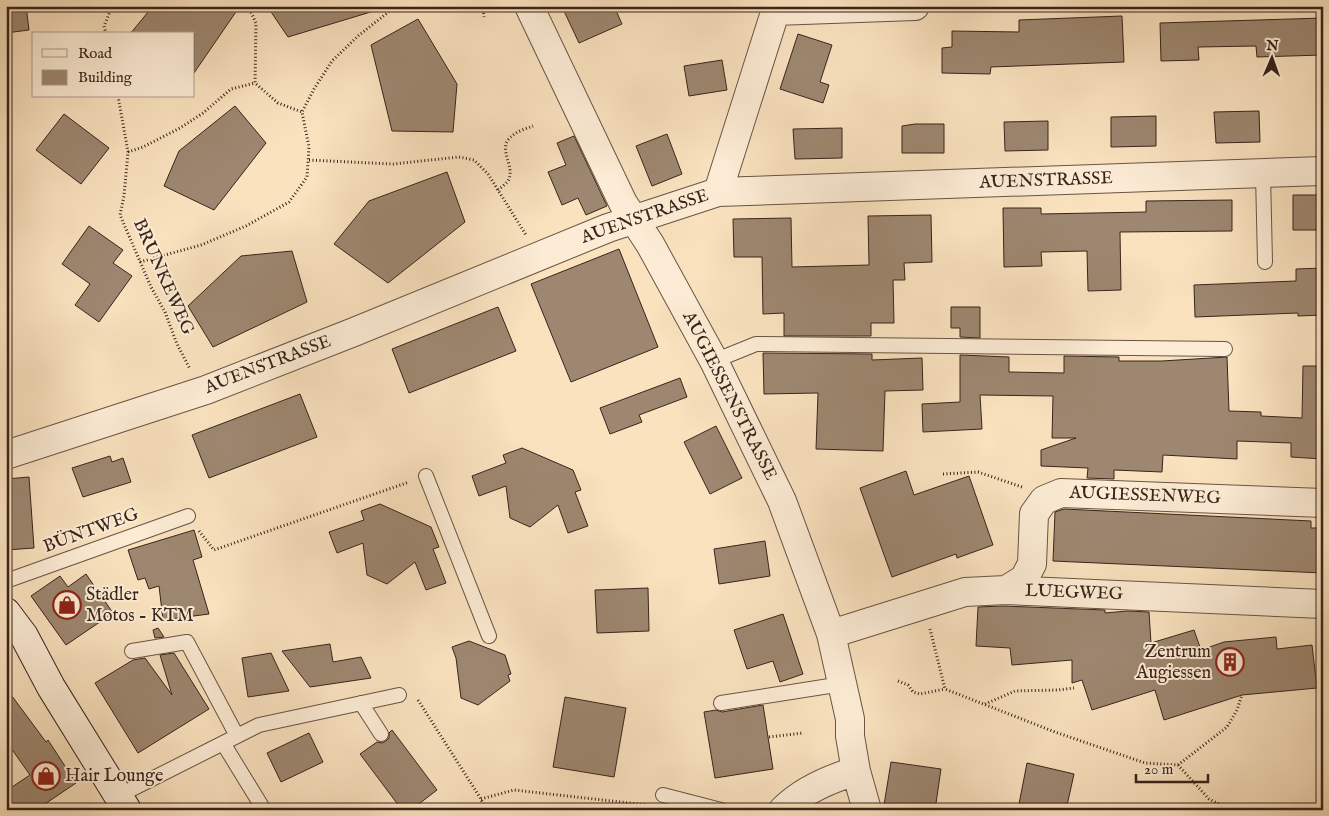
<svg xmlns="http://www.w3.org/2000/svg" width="1329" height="816" font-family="'IM FELL English',serif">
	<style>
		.building { fill: #9d8770; stroke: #39241b }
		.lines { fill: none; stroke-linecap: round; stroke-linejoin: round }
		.service-casing { stroke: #695444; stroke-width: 16 }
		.minor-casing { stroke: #695444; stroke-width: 30 }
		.secondary-casing { stroke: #39241b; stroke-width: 30 }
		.path { stroke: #39241b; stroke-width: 3; stroke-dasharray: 1 2.5; stroke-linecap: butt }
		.service { stroke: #fcecd5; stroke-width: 14 }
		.minor { stroke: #fcecd5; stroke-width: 28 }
		.secondary { stroke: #fcecd5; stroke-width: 28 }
		.labels { text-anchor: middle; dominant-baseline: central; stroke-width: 4; stroke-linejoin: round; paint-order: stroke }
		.street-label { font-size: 18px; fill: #39241b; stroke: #fcecd5 }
		.poi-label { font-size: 18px; fill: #39241b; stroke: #fcecd5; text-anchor: start }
	</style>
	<rect width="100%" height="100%" fill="#fae2bf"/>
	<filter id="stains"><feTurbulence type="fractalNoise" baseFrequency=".004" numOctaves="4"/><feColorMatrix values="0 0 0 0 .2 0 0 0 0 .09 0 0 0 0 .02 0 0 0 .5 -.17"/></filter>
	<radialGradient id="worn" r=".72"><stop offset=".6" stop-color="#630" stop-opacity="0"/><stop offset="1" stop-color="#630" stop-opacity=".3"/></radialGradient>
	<path class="building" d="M6,6h20l3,24 -23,3z
		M153,6h87l-46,67v-39h-64z
		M267,6h106l1,5 -86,26z
		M575,6h39l8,18 -43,19 -15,-32z
		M1122,16l2,46 -133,5 -1,7 -48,-1v-25l10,-1v-16l67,1v-12z
		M1323,18v37l-66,2 -1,-11 -58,1 1,13 -38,1 -1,-38z
		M418,19l39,65 -4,48 -61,-1 -21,-86z
		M798,34l34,11 -12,37 9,3 -6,18 -43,-14z
		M722,60l5,30 -38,6 -5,-30z
		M235,106l31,37 -52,67 -50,-24 15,-35z
		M1259,111l1,31 -44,1 -2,-31z
		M64,114l45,34 -28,36 -45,-34z
		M1156,116v30l-45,1v-30z
		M1048,121v29l-43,1 -1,-29z
		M915,124h29v29h-42v-27z
		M842,128v30l-47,1 -2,-30z
		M667,134l15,40 -30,12 -16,-40z
		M574,136l33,70 -21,9 -8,-17 -16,7 -14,-33 18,-7 -9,-22z
		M447,172l18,50 -77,61 -54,-39 35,-43z
		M1293,195h30v35h-30z
		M1232,200v31l-112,1 1,58 -33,1 -1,-40 -46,1 1,14 -38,1 -1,-59h38v6l105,-2v-11z
		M931,215l1,47 -28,1 1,17h-12l1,43h-23v13h-87v-23l-21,1 -1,-57h-28l-1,-38 58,-1 1,49 77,-2 -1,-49z
		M89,226l34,24 -10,13 19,13 -33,46 -24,-17 15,-21 -28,-20z
		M619,249l39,98 -87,35 -40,-98z
		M292,251l15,51 -94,45 -25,-41 53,-50z
		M1323,268v47l-25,1v-3l-103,4 -1,-32 102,-4v-12z
		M498,307l18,44 -107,42 -17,-44z
		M951,307h29v31l-20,-1v-9h-9z
		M763,353l109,1v6l50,-2 1,32 -38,1 -2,60 -67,-2 2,-56 -54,1z
		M960,355l49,2v15l55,1v-17l55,1v4h43l65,-4 2,54 32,1v4l41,2 1,-52h20v93l-32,-2v-14l-54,-2v18l-74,-4 -1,17 -48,-2v9l-27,-1 1,-10 -47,-2v-16l35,-12h-24l1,-42 -73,-1 2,34 -59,3 -1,-28 38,-2z
		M680,378l7,19 -48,18 3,7 -32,12 -10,-26z
		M300,394l17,43 -108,41 -17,-43z
		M716,426l26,52 -32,16 -26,-52z
		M522,448l51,22 8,20 -6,2 13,34 -20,7 -10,-28 -28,22 -20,-9 -4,-32 -27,10 -7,-20 34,-13 -3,-8z
		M110,456l2,6 11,-4 8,24 -48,15 -11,-29z
		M906,471l8,24 55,-19 24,69 -36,13 -1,-4 -64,23 -32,-89z
		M29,477l5,71 -28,2v-71z
		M380,504l51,23 8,20 -6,2 13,34 -20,7 -11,-28 -28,22 -20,-9 -4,-32 -26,10 -8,-21 35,-12 -3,-9z
		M1064,509l247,12v7h12v45l-270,-12 2,-49z
		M194,530l8,27 -9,3 16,54 -46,6 -4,-34 -10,3 -4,-11 -7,2 -10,-30z
		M765,541l5,35 -51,8 -5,-35z
		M86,574l27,39 -47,32 -35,-49 29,-20 8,11z
		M648,588l1,43 -52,2 -2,-43z
		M1003,606l102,4v3l22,-2 22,1 2,31 43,-13 7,20 23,-8 52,-5 1,12 35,-4 5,43 -75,7 -78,25 -9,-30 -63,20 -10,-30 -10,3v-23l-60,5 -2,-17 -34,-2 2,-39z
		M783,614l20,60 -23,8 -7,-21 -26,8 -13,-39z
		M158,628l6,9 -9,1 -2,-8z
		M469,641l36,14 6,19 -3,1 2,6 -32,24 -17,-7 -5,-40 -4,-11z
		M330,644l3,18 28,-5 10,21 -61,9 -28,-36z
		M174,653l35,56 -71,44 -43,-70 38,-23 12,-2 27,37 -12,-40z
		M271,653l18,38 -41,6 -6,-39z
		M6,688l40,54 2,-2 28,43 -40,27h-20l-10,-15v-4l24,-16 -24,-34z
		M565,697l61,11 -12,69 -61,-10z
		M763,705l10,64 -58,9 -11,-66 12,-2 6,2z
		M392,730l45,60 -26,20h-9l-42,-56 17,-12 5,1 4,-2 3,-3v-5z
		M309,733l14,29 -42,20 -14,-29z
		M891,762l50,7 -6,41h-20l-31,-5z
		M1027,763l47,11 -8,36h-21l-26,-6z"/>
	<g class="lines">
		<defs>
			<path id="service" d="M1263,174l2,88
				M714,361l42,-17 469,5
				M426,476l63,160
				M6,581l182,-65
				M132,651l55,-9 50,94
				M361,703l20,31
				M721,703l121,-19
				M223,743l41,67
				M663,795l58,15
				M118,796l141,-71 140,-30"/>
			<path id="minor" d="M529,6l94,197 27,41 64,117 68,140 49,133 19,85v17l6,35 11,39
				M775,11l140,-5
				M718,192l59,-186
				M6,455l200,-65 148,-58 254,-104 110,-36 605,-21
				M1006,590l18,-11 8,-15 2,-50 10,-14 17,-7 262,10
				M831,634l134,-42 41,-2 317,14
				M783,810c20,-20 46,-31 73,-39"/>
			<path id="secondary" d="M6,612l18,24 27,51 76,123"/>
		</defs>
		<use href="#service" class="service-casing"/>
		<use href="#minor" class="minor-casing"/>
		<use href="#secondary" class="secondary-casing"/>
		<path class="path" d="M248,6l8,17 -1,60 23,20 24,9
			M483,6l1,11
			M106,34l-2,-8 7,-17 -1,-3
			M118,96l10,56 -4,44 -4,19 31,72 14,25 12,32 13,25
			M128,152l15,-5 37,-19 23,-15 28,-24 24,-6
			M309,160l84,4 66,-7 15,3 14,14 38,61
			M498,190c4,-3 9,-7 11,-11 5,-13 -9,-28 -1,-39 6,-8 17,-11 25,-14
			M140,262l61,-17 45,-19 43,-24 18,-25 2,-30 -7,-35 12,-23 18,-28 26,-25 33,-26 30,-4
			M943,474l35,-2 44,15
			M199,531l15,19 195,-68
			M930,629l15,60 110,43 90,31 33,2 31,34 22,11
			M898,681l10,4 5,7 7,2 25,-5
			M418,700l63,99 4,11
			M985,704l30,-13 43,-1 16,-2
			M769,737l34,-4
			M1178,765l49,-38 10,-17 5,-15
			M481,799l33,-9 133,15"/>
		<use href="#service" class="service"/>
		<use href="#minor" class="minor"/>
		<use href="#secondary" class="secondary"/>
	</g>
	<defs>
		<symbol id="shop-ring" viewBox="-11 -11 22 22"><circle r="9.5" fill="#fcecd5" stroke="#8f2418" stroke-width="1.5"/><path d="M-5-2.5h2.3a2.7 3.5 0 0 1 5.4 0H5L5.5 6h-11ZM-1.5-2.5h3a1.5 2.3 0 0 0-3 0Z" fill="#8f2418"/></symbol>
		<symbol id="building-ring" viewBox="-11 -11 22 22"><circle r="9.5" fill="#fcecd5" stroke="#8f2418" stroke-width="1.5"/><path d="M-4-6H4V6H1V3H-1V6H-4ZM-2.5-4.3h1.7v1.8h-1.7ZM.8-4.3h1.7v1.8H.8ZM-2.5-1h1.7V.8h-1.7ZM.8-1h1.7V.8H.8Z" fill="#8f2418"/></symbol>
	</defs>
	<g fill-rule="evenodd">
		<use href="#shop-ring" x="51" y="589" width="32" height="32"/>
		<use href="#building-ring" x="1214" y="646" width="32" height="32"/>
		<use href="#shop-ring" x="30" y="760" width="32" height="32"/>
	</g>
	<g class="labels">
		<g class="street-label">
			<text transform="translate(1046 181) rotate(-2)">AUENSTRASSE</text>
			<text transform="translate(645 217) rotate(-19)">AUENSTRASSE</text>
			<text transform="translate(163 277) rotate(66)">BRUNKEWEG</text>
			<text transform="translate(268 365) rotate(-21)">AUENSTRASSE</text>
			<text transform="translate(729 396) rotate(63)">AUGIESSENSTRASSE</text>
			<text transform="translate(1145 496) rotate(2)">AUGIESSENWEG</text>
			<text transform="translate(91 531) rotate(-20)">BÜNTWEG</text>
			<text transform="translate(1074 593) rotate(2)">LUEGWEG</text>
		</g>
		<g class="poi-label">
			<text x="86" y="595">Städler<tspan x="86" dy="21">Motos - KTM</tspan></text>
			<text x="1211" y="652" text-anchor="end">Zentrum<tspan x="1211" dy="21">Augiessen</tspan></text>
			<text x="65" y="776">Hair Lounge</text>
		</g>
	</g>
	<rect width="1329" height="816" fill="none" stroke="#fae2bf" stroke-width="25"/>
	<rect x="8" y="8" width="1314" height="801" fill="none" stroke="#39241b" stroke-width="2.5"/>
	<rect x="12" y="12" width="1304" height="791" fill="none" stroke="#39241b"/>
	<rect x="32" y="32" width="162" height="65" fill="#fcecd5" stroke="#ae9c8b"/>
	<rect x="42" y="49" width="25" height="8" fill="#fcecd5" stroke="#ae9c8b"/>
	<text x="78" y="58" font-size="15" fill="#39241b">Road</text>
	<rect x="42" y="70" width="25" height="15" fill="#9d8770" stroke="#ae9c8b"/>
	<text x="78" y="82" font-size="15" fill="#39241b">Building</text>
	<g transform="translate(1272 58) rotate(2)" stroke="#fcecd5" stroke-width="4" paint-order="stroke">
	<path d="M0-4L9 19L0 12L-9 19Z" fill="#39241b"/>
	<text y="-8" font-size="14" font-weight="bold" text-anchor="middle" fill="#39241b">N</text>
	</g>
	<path d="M1136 774v8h72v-8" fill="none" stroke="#39241b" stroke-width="2.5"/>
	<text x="1144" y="774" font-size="15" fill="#39241b" stroke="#fcecd5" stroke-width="4" paint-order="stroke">20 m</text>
	<rect width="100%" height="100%" filter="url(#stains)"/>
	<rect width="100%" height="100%" fill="url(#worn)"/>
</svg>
